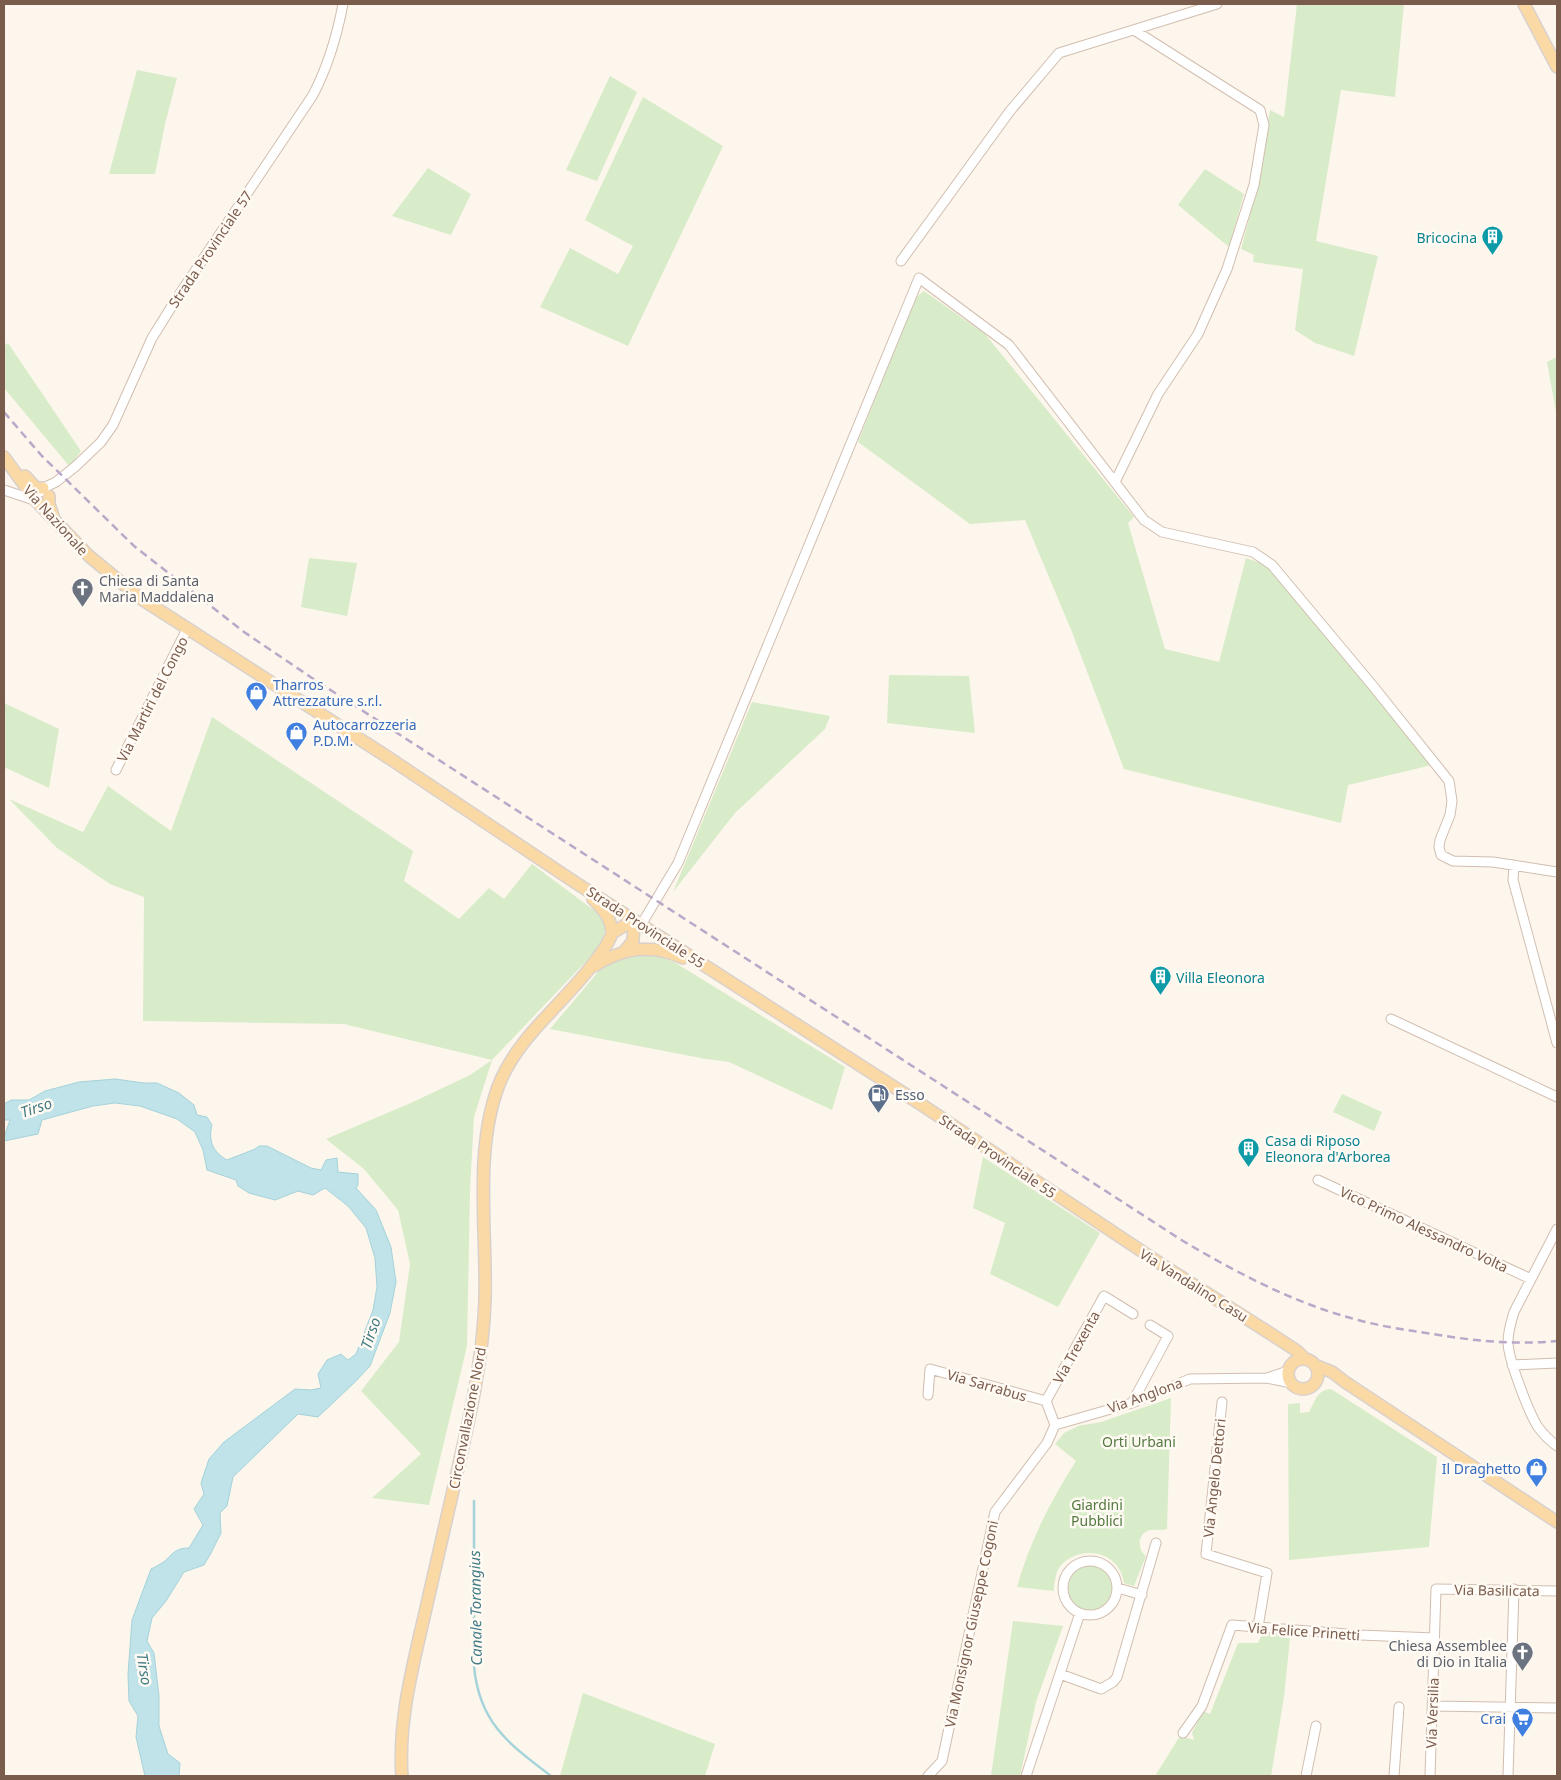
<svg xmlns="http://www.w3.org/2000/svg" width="1561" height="1780" font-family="'Noto Sans',sans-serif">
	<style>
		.green { fill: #d8ecc9 }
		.water { fill: #bfe3e8; stroke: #a5d3da }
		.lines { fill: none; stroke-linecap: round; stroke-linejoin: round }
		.stream { stroke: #a5d3da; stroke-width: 2.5 }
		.minor-casing { stroke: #d1beb0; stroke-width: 11 }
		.major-casing { stroke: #dad1cd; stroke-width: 14 }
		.minor { stroke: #fff; stroke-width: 9 }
		.major { stroke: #fbd9a5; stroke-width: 11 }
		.rail { stroke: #b9a8c9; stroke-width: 2.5; stroke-dasharray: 8 5; stroke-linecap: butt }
		.labels { text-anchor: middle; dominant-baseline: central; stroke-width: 5; stroke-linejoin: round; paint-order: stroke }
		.culture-label { font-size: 14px; fill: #0d838f; stroke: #fffaf3; text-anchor: start }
		.street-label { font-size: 14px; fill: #7a5c4d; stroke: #fffaf3 }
		.worship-label { font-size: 14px; fill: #5b616d; stroke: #fffaf3; text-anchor: start }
		.shop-label { font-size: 14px; fill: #366cbe; stroke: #fffaf3; text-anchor: start }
		.service-label { font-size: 14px; fill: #4e5e75; stroke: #fffaf3; text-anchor: start }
		.park-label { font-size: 14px; fill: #537a41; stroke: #fffaf3 }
		.water-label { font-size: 15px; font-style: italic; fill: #437c86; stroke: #fffaf3 }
	</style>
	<rect width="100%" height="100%" fill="#fdf6ec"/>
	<path class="green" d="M1297,4h107l-9,93 -54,-7 -25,151 62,15 -24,100 -39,-13 -20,-13 8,-61 -50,-7 1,-7 -13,-6 14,-53 15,-86 14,7z
		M137,70l40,8 -12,46 -10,50h-46z
		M610,76l27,16 -40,89 -31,-11z
		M643,97l80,49 -95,200 -88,-39 30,-59 48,26 15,-28 -48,-26z
		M428,168l43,26 -20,41 -59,-19z
		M1205,169l39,25 -15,53 -51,-42z
		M924,291l61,43 149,183 -6,6 37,126 54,13 27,-104 21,7 165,200 -84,20 -7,38 -217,-54 -52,-137 -47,-112 -55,4 -112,-82 57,-144z
		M8,343l73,108 -11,16 -66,-79v-42z
		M1557,357v60l-10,-55z
		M309,558l48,5 -10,53 -46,-9z
		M889,675l80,1 6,57 -88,-10z
		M752,702l78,14 -5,13 -90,84 -62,79z
		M4,703l55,26 -10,59 -45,-21z
		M212,717l201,134 -9,30 55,38 30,-31 15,11 28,-35 63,47c16,16 10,25 -1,42l-102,107 -18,57 -4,73 -3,156 -38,159 -57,-7 49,-44 -60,-63 38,-49 11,-78 -12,-54 -34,-41 -38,-30 87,-37 57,-27 22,-15 -148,-36 -201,-3 1,-124 -34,-13 -53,-36 -48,-49 74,33 25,-46 63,45z
		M652,954l22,8 171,105 -13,43 -103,-48 -23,-3 -156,-30 53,-63 24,-8z
		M1342,1094l40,18 -8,19 -41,-19z
		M983,1157l117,76 -42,74 -68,-33 15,-51 -32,-15z
		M1331,1389l106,68 -8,90 -140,13 -1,-156 12,-1v10l9,-1c6,-11 8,-22 22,-23z
		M1171,1398l-4,131c-8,2 -10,0 -16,1 -14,2 -14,19 -5,26l-12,30 -10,-3c-1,-4 -2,-10 -5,-14 -13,-21 -42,-20 -58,-4 -5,6 -7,18 -7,26l-37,-4c12,-44 34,-87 59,-126l-21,-17 9,-11 14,-7 23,-4z
		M1068 1588a22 22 0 1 1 44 0a22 22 0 1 1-44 0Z
		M1013,1621l50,5 -27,76 -16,74h-29z
		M1263,1632l27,6 -6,59 -13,79h-116l25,-40 14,4 -2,-7 11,-22 7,3 28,-71h20z
		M583,1693l132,51 -10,32h-145z"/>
	<path class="water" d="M115,1079l29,4h13l22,10 15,12 3,10 10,2 5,8c-4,16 1,27 15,35l28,-11 4,-3h8l44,22 10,2 5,-10 11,-2 1,14 20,2v11l-2,3 20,22 15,37 5,35 -6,31 -20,53 -16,17 -36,34 -20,-3 -65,63 -6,29 -7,7 1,20 -10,20 -7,12 -20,7 -18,29 -14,17 -5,23 7,12 5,43v30l9,28 12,9 -1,13h-34l-9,-39 2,-21 -9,-15 -1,-27 4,-54 19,-51c4,-2 10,-5 14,-8 8,-8 11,-13 24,-13l14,-23 -9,-16 10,-15 -3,-11 8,-24 15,-17 71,-53 16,1 10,-2 -3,-14 9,-14 14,-6 7,6 8,-6 17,-44 4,-23 -2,-29 -9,-30 -18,-22 -23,-18 -12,7 -15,-4 -23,9 -26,-7 -11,-7 -2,-6 -29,-10 -4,-20 -8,-18 -18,-13 -37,-13 -25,-3 -22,3 -51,14 -4,14 -34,7v-4l6,-17h-5l-1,2v-18l7,-4h18l16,-9 34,-9z"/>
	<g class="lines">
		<path class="stream" d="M474,1501v165c5,57 35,78 77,110"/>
		<defs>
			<path id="minor" d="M901,261l109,-150 49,-58 158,-49
				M1115,482l43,-88 40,-60 29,-65 27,-84 10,-60 -4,-15 -126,-80
				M4,490l33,11
				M40,492l3,-4 13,-6 20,-16 25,-24 12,-17 39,-87 25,-40 136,-203c15,-29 24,-59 30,-91
				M116,770l71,-141
				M1514,865l-1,15 44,163
				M641,925l37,-62 241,-585 90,67 135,175 18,12 91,20 19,13 101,121 76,95 3,20 -2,14 -10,25 -1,7 2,8 12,6 40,1 64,10
				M1391,1019l166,78
				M1318,1180l213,99
				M1557,1229l-43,83c-3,10 -6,19 -6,30 0,17 21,71 30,85 6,8 12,14 19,19
				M1512,1365l45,-2
				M1267,1378l21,-7
				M928,1395l2,-26 116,32 9,24
				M1046,1401l58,-105 29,18
				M1222,1402l-16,152 61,19 -9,54
				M1132,1403l36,-67 -18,-11
				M1055,1425l77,-22 58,-24 77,-1 24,5
				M1063 1588a27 27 0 1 1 54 0a27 27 0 1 1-54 0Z
				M1118,1588l24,7
				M1060,1674l41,15 12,-7 4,-5 39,-134
				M1433,1706l124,2
				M1183,1733l19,-27 30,-81 128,10 74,3
				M928,1776l14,-15 53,-249 52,-69 8,-18
				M1026,1776l54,-163
				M1306,1776l10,-50
				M1394,1776l5,-69
				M1430,1776l6,-187 121,2
				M1508,1776l6,-187"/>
			<path id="major" d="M1524,4l33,63
				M4,457l32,44 53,55 51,42 246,158 190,127 346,222 242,161 107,68 26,17 7,7
				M25,476l11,12h7
				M49,496v8l4,12
				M593,899c11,11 18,19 19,34
				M624,952l9,-11 1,-21
				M594,966c29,-18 57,-23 89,-8
				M1288 1374a15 15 0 1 1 30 0a15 15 0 1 1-30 0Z
				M1317,1366l15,6 13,10 212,140
				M402,1776c-4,-53 10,-107 22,-159 11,-48 22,-96 33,-144 13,-57 26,-114 28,-173 2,-69 -11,-147 13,-213 19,-51 67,-84 98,-127 7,-10 13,-16 16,-27l22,-13"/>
		</defs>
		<use href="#minor" class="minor-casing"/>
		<use href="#major" class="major-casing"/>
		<use href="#minor" class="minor"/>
		<use href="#major" class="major"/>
		<path class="rail" d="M4,412l37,43 93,91 110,86 68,46 871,563c56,33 113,63 175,79 25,7 50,10 75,14 41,7 82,11 124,7"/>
	</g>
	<defs>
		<symbol id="building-pin" viewBox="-11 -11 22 30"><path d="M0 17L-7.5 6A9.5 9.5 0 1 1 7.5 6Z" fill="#0f9aa8" stroke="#fffaf3"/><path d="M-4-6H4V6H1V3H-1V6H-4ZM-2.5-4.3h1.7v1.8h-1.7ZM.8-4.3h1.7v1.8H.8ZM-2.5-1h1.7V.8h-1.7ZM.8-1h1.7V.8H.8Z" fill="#fff"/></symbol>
		<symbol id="church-pin" viewBox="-11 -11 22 30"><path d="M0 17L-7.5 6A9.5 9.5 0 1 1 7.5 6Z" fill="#6b7280" stroke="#fffaf3"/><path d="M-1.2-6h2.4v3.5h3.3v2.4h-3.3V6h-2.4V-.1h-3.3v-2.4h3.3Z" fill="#fff"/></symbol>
		<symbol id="shop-pin" viewBox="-11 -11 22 30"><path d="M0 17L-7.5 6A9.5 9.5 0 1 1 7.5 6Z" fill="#3f7fe0" stroke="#fffaf3"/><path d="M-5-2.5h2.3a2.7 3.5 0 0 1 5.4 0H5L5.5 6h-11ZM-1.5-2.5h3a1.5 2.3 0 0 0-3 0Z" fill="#fff"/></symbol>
		<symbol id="fuel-pin" viewBox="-11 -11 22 30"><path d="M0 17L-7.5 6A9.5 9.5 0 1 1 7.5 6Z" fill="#5c6f8a" stroke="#fffaf3"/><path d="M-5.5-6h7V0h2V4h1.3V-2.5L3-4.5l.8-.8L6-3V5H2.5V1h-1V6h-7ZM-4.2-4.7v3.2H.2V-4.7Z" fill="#fff"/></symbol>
		<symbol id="supermarket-pin" viewBox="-11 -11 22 30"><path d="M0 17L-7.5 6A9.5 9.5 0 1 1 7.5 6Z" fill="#3f7fe0" stroke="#fffaf3"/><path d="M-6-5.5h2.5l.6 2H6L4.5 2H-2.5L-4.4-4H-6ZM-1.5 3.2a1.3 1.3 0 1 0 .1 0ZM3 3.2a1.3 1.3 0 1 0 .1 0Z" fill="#fff"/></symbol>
	</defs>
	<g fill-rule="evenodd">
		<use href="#building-pin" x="1480" y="224" width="25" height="34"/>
		<use href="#church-pin" x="70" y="576" width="25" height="34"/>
		<use href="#shop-pin" x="244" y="680" width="25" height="34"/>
		<use href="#shop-pin" x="284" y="720" width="25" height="34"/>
		<use href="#building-pin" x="1148" y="964" width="25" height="34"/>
		<use href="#fuel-pin" x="866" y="1082" width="25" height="34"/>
		<use href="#building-pin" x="1236" y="1136" width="25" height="34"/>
		<use href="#shop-pin" x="1524" y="1456" width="25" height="34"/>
		<use href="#church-pin" x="1510" y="1640" width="25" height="34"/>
		<use href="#supermarket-pin" x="1510" y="1706" width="25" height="34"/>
	</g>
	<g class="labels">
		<g class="culture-label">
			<text x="1477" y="237" text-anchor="end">Bricocina</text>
			<text x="1176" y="977">Villa Eleonora</text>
			<text x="1265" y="1140">Casa di Riposo<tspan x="1265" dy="16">Eleonora d'Arborea</tspan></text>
		</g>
		<g class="street-label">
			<text transform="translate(210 249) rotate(-56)">Strada Provinciale 57</text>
			<text transform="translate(56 520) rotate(48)">Via Nazionale</text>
			<text transform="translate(152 699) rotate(-63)">Via Martiri del Congo</text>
			<text transform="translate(646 927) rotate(33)">Strada Provinciale 55</text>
			<text transform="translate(998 1156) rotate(34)">Strada Provinciale 55</text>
			<text transform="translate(1424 1229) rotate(25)">Vico Primo Alessandro Volta</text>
			<text transform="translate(1194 1285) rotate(32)">Via Vandalino Casu</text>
			<text transform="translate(1076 1347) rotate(-61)">Via Trexenta</text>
			<text transform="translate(987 1385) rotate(16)">Via Sarrabus</text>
			<text transform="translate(1145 1395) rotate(-20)">Via Anglona</text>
			<text transform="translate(467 1418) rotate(-79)">Circonvallazione Nord</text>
			<text transform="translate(1214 1478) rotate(-84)">Via Angelo Dettori</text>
			<text transform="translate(1497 1590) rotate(1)">Via Basilicata</text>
			<text transform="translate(971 1624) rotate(-78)">Via Monsignor Giuseppe Cogoni</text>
			<text transform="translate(1304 1631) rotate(4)">Via Felice Prinetti</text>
			<text transform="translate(1432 1713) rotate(-88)">Via Versilia</text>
		</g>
		<g class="worship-label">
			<text x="99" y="580">Chiesa di Santa<tspan x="99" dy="16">Maria Maddalena</tspan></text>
			<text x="1507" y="1645" text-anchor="end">Chiesa Assemblee<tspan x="1507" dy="16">di Dio in Italia</tspan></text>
		</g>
		<g class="shop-label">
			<text x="273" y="684">Tharros<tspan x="273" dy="16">Attrezzature s.r.l.</tspan></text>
			<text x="313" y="724">Autocarrozzeria<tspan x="313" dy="16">P.D.M.</tspan></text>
			<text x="1521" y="1468" text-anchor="end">Il Draghetto</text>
			<text x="1506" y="1718" text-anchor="end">Crai</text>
		</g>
		<g class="service-label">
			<text x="895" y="1094">Esso</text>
		</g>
		<g class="park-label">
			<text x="1139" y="1441">Orti Urbani</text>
			<text x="1097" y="1504">Giardini<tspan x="1097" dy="16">Pubblici</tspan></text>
		</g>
		<g class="water-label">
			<text transform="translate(36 1107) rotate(-19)">Tirso</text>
			<text transform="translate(370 1333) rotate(-71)">Tirso</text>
			<text transform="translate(475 1608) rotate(-91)">Canale Torangius</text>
			<text transform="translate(145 1669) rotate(81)">Tirso</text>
		</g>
	</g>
	<rect width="1561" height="1780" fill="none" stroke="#7a5c4d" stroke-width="10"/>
</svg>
